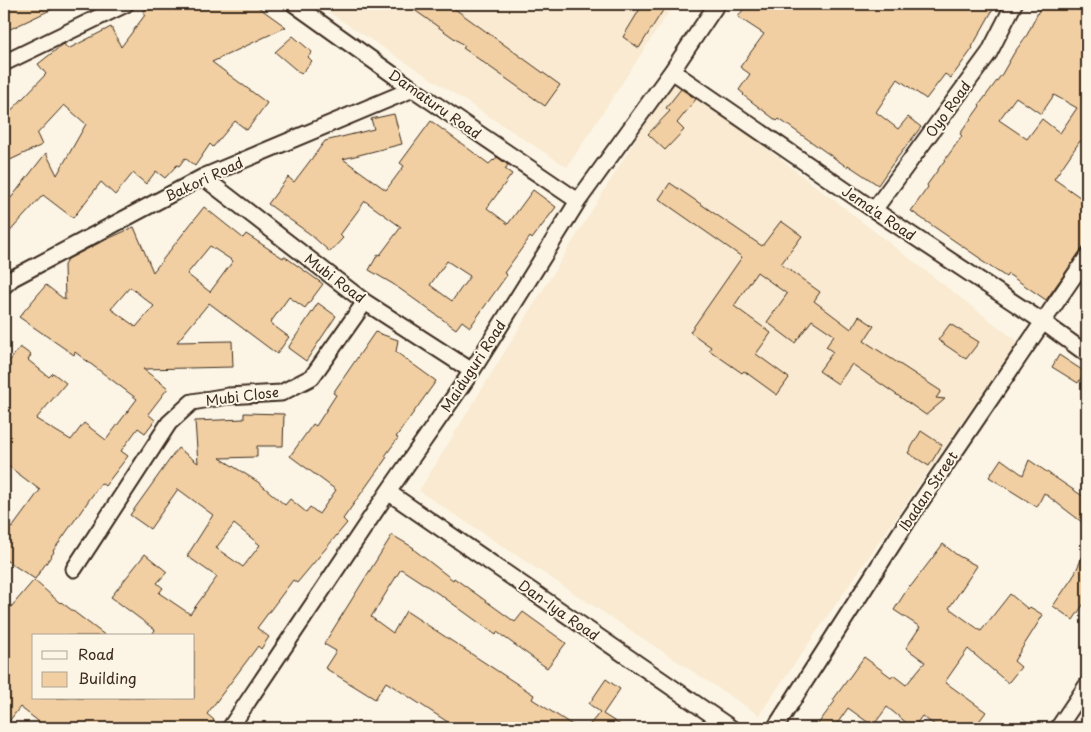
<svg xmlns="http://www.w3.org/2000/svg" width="1091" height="732" font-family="'Playpen Sans',sans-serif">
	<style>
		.built { fill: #f9ead1 }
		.building { fill: #f1cfa2; stroke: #3b2a1e; fill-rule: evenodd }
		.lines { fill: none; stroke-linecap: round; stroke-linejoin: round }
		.street-casing { stroke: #3b2a1e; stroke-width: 19 }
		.street { stroke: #fcf5e5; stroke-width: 15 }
		.labels { text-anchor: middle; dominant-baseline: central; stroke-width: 4; stroke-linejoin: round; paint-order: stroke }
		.street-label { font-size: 14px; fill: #3b2a1e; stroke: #fcf5e5 }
	</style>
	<rect width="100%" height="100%" fill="#fcf5e5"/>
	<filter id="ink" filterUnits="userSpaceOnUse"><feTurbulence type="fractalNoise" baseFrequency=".02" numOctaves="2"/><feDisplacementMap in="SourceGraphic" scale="10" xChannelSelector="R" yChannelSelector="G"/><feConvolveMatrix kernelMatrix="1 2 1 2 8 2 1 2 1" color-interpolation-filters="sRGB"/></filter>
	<g filter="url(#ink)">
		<path class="built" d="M316,4h358l-107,163z
			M674,77l344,265 -259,373 -340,-224z"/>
		<path class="building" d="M4,4h59l-59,28z
			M157,4h97l32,23 -74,35 55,41 -20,27 -12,-9 -22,26 -3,-3 -15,22 -10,-8 -6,8 -2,-1 -12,13 -9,-7 -10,13 -13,-11 -18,22 -14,-13 -28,36 -30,-23 -39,43v-47l7,7 35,-45 11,22 29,-51 -22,-19 -27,29 5,11 -34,16 -4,-8v-35l42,-44 -8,-10 23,-18 3,-2 4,5 43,-22 10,20 24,-32 -2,-4z
			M406,4h42l112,81 -15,21 -82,-58 2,-2z
			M643,4h24l-28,44 -16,-11z
			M747,4h249l-24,43 1,1 -22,30 -6,-4 -19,25 -28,-20 -22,33 22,17 10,-12 13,10 -30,39 -13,19 -30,-20 -1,2 -68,-48 -2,2 -34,-26 1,-1 -5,-4 11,-16 -10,-7 24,-33 -26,-17z
			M1042,4h45v142l-7,-5 -26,38 33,23v40l-41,58 -38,-26 -2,3 -26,-17 1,-1 -70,-48 17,-24 -1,-2 35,-49 -2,-2 20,-28 -1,-1 23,-31 12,-21 13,-18zM1054,95l23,13 -17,25 -18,-14 -15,20 -28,-19 17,-23 25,17z
			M293,36l19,16 -4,5 4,4 -11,13 -26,-22z
			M681,89l15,10 -19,24 7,7 -19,20 -17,-16 22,-23 -4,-3z
			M394,114l8,30 -59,15 43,31 18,-24 -4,-3 31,-42 58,43 4,-4 1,1 3,-4 11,8 -3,4 7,5 -25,34 21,16 25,-34 23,17 -24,32 -2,-2 -26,36 3,2 -37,52 -8,-6 -6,8 -63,-45 -24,-14 9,-16 2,1 21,-28 -36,-26 -25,34 3,3 -13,14 -20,-18 -42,-30 20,-27 6,5 31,-41 49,-12 -3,-10zM447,261l23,15 -18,25 -22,-16z
			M670,183l92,63 19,-25 21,15 -21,28 39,28 -6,9 37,28 8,-13 15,10 -10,15 77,50 -5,7 9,1 -19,16 -74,-51 -14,20 -19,-13 14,-19 -7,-5 8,-12 -22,-15 -17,23 -28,-21 20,-28 -30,-22 -23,34 37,27 -15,21 33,24 -12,17 -33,-24 -2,2 -33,-23 2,-3 -21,-15 52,-75 -83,-58z
			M204,207l39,31 3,-4 37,24 1,-2 39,28 -18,24 -16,-11 -19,26 19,14 -12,17 -68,-51 -32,39 55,-1 1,26 -90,2 25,19 -20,26 7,6 -10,13 -7,-5 -17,23 7,5 -23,30 -4,-3 -48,68 1,1 -19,27 -31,-20v-37l8,6 28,-38 -36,-27v-85l6,-9 -4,-3 14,-19 11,8 -3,5 21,17 4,-4 13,10 -30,36 35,21 13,-17 22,17 31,-41 -62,-47 -1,3 -55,-38 27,-32 19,15 -1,-35 4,-6 33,-17 33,-15 19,45zM210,246l23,15 -23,31 -23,-18zM130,287l24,19 -18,21 -25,-18z
			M318,303l18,13 -30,45 -18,-13z
			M950,324l29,18 -13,17 -28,-19z
			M375,332l23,8 -2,12 40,29 -40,56 2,1 -13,18 2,1 -44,62 4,4 -50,60 -4,-3 -36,48 12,9 -8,12 -3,-3 -51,68 7,6 -6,8h-161l-27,-21 -16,21v-125l7,4 23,-27 26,23 1,-1 45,34h-72v62h160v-62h-43l4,-6 -44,-33 34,-43 22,18 -10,11 6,5 -4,5 31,21 27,-37 -30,-21 26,-41 -35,-26 -28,40 -20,-14 48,-67 20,15 -3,-42 49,-2v-6l40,1 -1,32h-26v11l-37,1 38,24 27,23 5,-6 16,13 4,-5 9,7 17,-24 -46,-34 23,-32 3,2 20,-31 -3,-2zM234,524l26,21 -17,22 -27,-19z
			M1059,355l26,17 -7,11 -26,-16z
			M921,431l21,14 -13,21 -21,-13z
			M1001,459l22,16 6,-15 58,39v27l-43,-33 -7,14 -48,-30z
			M392,535l22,13 -1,1 40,31 1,-2 61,44 8,-10 43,31 -19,25 -50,-36 -1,3 -54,-39 -41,-27 -30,48 22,16 13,-22 128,84 -2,4 45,29h-120l-71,-46 -11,17 -50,-31 11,-17 -12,-7z
			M943,544l14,11 20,11 -28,42 32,23 29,-37 18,15 2,-2 13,8 -29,46 7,6 -13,16 -40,-34 -23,33 41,30 -12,16h-35l-17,-12 -9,12 -26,-21 -14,19 -25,-18 -14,20h-19l20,-27 -2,-1 31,-43 27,20 2,-2 13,10 19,-23 -19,-14 14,-21 -26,-17 16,-25 1,1z
			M1087,547v52l-14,21 -20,-14 20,-29z
			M606,679l14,10 -17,25 22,14h-38l13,-16 -11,-8z"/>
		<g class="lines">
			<defs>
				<path id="street" d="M294,4l119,85 165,112
					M4,63l122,-59
					M672,71l202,139 169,112 44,32
					M203,177l162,125 107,69
					M874,210l115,-157 25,-49
					M4,286l9,-8 190,-101 210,-88
					M388,492l343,236
					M74,569l95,-146 23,-21 36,-6 53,-3 31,-16 53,-75
					M230,728l158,-236 84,-121 106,-170 94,-130 45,-67
					M775,728l132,-206 180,-265
					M1058,728l29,-43"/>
			</defs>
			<use href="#street" class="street-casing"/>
			<use href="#street" class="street"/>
		</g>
	</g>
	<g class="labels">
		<g class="street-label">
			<text transform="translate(435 104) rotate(35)">Damaturu Road</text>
			<text transform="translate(948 109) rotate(-54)">Oyo Road</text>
			<text transform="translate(204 179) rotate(-25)">Bakori Road</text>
			<text transform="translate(879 213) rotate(34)">Jema'a Road</text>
			<text transform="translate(335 278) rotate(37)">Mubi Road</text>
			<text transform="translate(473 366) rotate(-57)">Maiduguri Road</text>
			<text transform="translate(242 396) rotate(-7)">Mubi Close</text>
			<text transform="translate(928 491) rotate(-56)">Ibadan Street</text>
			<text transform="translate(559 610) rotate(35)">Dan-Iya Road</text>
		</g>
	</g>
	<rect width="1091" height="732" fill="none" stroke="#fcf5e5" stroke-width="20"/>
	<rect x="10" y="10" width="1071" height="712" fill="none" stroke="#3b2a1e" stroke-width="2" filter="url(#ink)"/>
	<rect x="32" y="634" width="162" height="65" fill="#fcf5e5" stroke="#afa495"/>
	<rect x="42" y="651" width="25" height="8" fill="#fcf5e5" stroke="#afa495"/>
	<text x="78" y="660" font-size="15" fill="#3b2a1e">Road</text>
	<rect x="42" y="672" width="25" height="15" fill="#f1cfa2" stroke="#afa495"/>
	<text x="78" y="684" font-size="15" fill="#3b2a1e">Building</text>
</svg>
